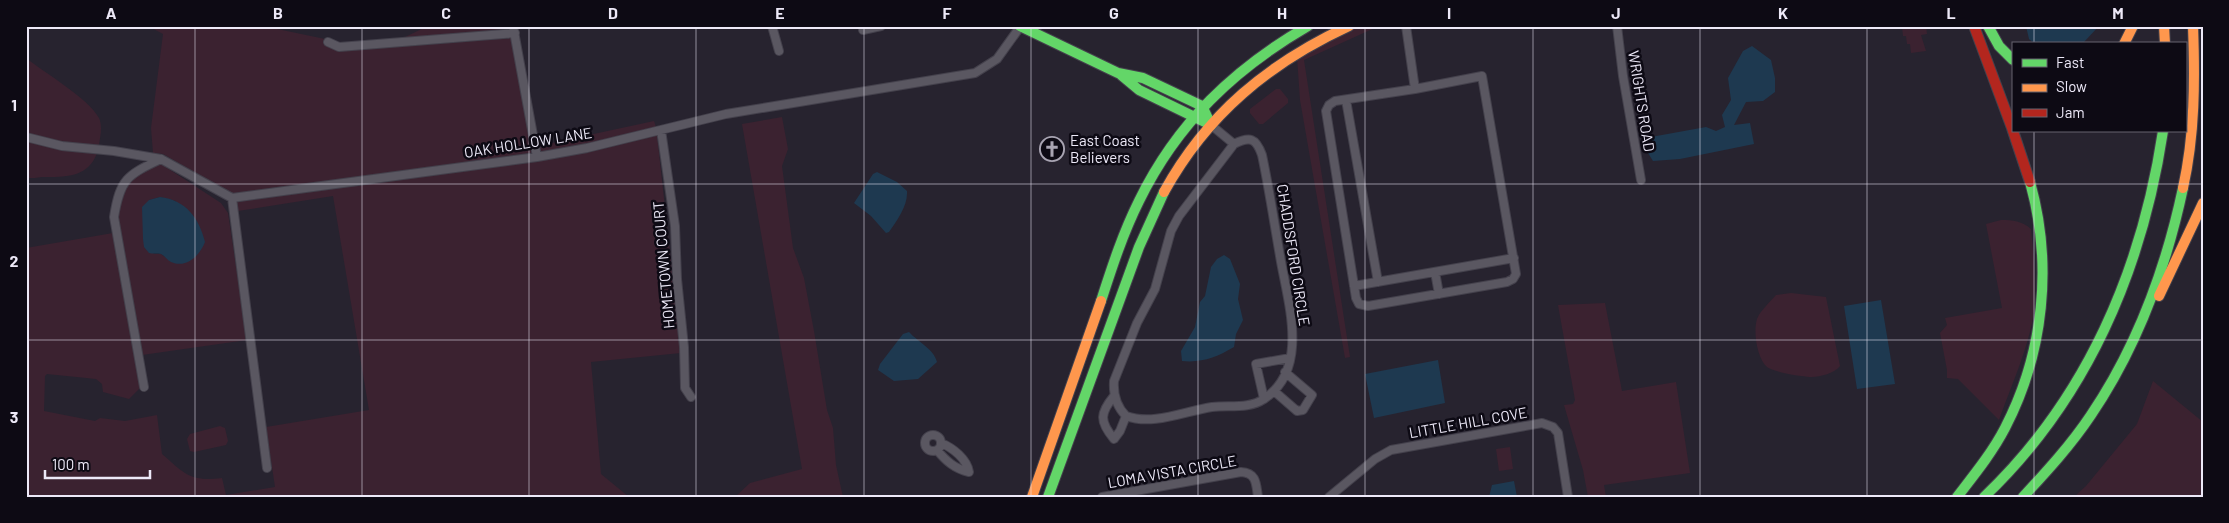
<svg xmlns="http://www.w3.org/2000/svg" width="2229" height="523" font-family="Barlow,sans-serif">
	<style>
		.green { fill: #3b2230; fill-rule: evenodd }
		.water { fill: #1e3950 }
		.lines { fill: none; stroke-linecap: round; stroke-linejoin: round }
		.street-casing { stroke: #44414c; stroke-width: 10 }
		.fast-casing { stroke: #44414c; stroke-width: 12 }
		.slow-casing { stroke: #44414c; stroke-width: 12 }
		.jam-casing { stroke: #44414c; stroke-width: 12 }
		.street { stroke: #5a5761; stroke-width: 8 }
		.fast { stroke: #63d668; stroke-width: 10 }
		.slow { stroke: #ff974d; stroke-width: 10 }
		.jam { stroke: #b3261e; stroke-width: 10 }
		.grid { fill: none; stroke: #ede9f8; stroke-width: 1; stroke-opacity: 0.55 }
		.labels { text-anchor: middle; dominant-baseline: central; stroke-width: 5; stroke-linejoin: round; paint-order: stroke }
		.street-label { font-size: 15px; fill: #ede9f8; stroke: #0d0a14 }
		.poi-label { font-size: 15px; fill: #ede9f8; stroke: #0d0a14; text-anchor: start }
		.neatline { fill: none; stroke: #ede9f8; stroke-width: 2 }
		.grid-label { font-size: 16px; text-anchor: middle; font-weight: bold; fill: #ede9f8 }
	</style>
	<rect width="100%" height="100%" fill="#27232f"/>
	<path class="green" d="M148,26h115l62,13 -1,5 15,7 173,-13 20,115 -299,41 -70,-40 -10,-1 -2,-25 12,-94z
		M428,26h82l1,4 -108,8z
		M1360,26h19l-75,34 46,297 -5,1 -45,-258 -3,-43 35,-19z
		M1926,26l1,8 -6,1 5,16 -15,2 -1,-9h-3l-1,-8h-3l-1,-9z
		M26,58c19,15 62,40 73,60 4,9 1,19 0,27l-36,-3 -37,-9z
		M1276,89h4l8,10v4l-25,21h-4l-9,-11v-4z
		M782,117l6,32 -6,17 11,82 11,30 10,53 13,79 6,18 3,37 7,32h-108l15,-14 52,-14 -60,-345z
		M654,121l2,6 -69,17 -47,8 -2,-6z
		M657,135l24,218 -90,9 10,112 28,23h-603v-249l87,-15 27,155 -11,11 -26,-7 -1,-8 -6,-5 -49,-5 -2,2 -1,35 51,10 5,-3 25,3 32,-6 5,39c23,20 28,28 60,24l4,17 49,-8 -9,-60 103,-17 -36,-214 -95,15 -2,-9 298,-41 54,-9z
		M26,141l36,9 35,3c-9,25 -32,24 -55,24 -5,1 -10,1 -16,1z
		M161,164l60,39 7,10 19,127 -105,15 -25,-137 4,-24 15,-19zM160,197l16,4 -4,61 -11,-8h-7l-11,-15 6,-39z
		M2001,220c12,0 21,1 30,9 3,27 5,54 3,81 -3,32 -24,79 -35,110l-41,-41 -11,-1v-8l-7,-37 7,-8 -2,-7 57,-10 -16,-84z
		M1791,293l35,4 14,69c-5,7 -20,11 -28,11 -9,0 -39,-5 -45,-10 -10,-9 -14,-35 -10,-48 3,-8 13,-17 19,-24z
		M1605,303l17,88 54,-9 14,91 -86,12 2,12h-18l-5,-27 -19,-65 9,-1 2,-4 -17,-95z
		M2153,381l50,41v75h-129l12,-11 51,-62z
		M220,426l5,2 3,13 -2,4 -32,7 -4,-1 -3,-12 3,-5z
		M1510,447l3,22 -14,2 -3,-22z"/>
	<path class="water" d="M2026,26h73l-15,16 -8,2h-41l-6,-5z
		M1752,46l19,14 4,18v14l-12,9 -17,1 -12,23 16,-2 4,21 -74,15 -27,2 -5,-8 -2,-13 5,-3 55,-10 10,4 9,-4 -3,-12 9,-15 -3,-22 15,-27z
		M877,172l20,10 10,9c1,15 -10,29 -18,41l-3,1 -15,-17 -17,-13 19,-29z
		M160,197c26,3 39,21 45,45 -5,13 -18,27 -34,20 -4,-2 -6,-6 -10,-8 -3,-1 -9,0 -12,-1l-5,-6 -1,-8 -1,-32 7,-7z
		M1224,255l6,4 10,25 -2,15 5,21 -7,14 -2,13c-17,10 -32,16 -52,14l-1,-10 14,-24 5,-25 5,-6 6,-29 6,-8z
		M1881,300l14,84 -38,5 -13,-83z
		M909,332c9,10 25,17 28,30l-19,17 -24,2 -16,-11 2,-6 23,-30z
		M1438,360l7,43 -71,15 -9,-44z
		M1514,481l3,16h-28l3,-12z"/>
	<g class="lines">
		<defs>
			<path id="street" d="M513,26l24,131
				M772,26l7,25
				M1406,26l9,63 -80,12 -6,4 -3,6 30,187 3,6 9,2 139,-24 6,-3 3,-5 -34,-198 -67,13
				M1617,26l6,50 18,104
				M863,30l18,-4
				M328,42l11,5 176,-14
				M1346,100l32,182
				M1211,125l23,19
				M661,130l14,96 2,53 7,68 1,41 6,9
				M26,137l36,9 52,5 47,8 71,39 305,-41 50,-9 139,-34 249,-41 22,-14 23,-32
				M232,198l35,270
				M1435,272l4,22
				M1354,286l160,-28
				M144,387l-30,-170c6,-38 13,-42 47,-58
				M1274,391l23,20 6,-1 9,-15 -27,-23
				M1114,396c-14,17 -15,25 0,43l6,-8 6,-15c27,10 59,-5 86,-9 18,-2 37,2 52,-8 47,-31 23,-99 16,-143 -6,-34 -11,-68 -18,-101 -6,-17 -12,-19 -28,-11l-55,72 -8,15 -16,58 -18,34 -23,58c-1,14 2,25 12,35
				M1264,399l-8,-35 34,-6
				M925 443a8 8 0 1 1 16 0a8 8 0 1 1-16 0Z
				M937,450c9,11 18,19 32,22 -2,-13 -16,-24 -28,-29
				M1102,497l139,-25c16,1 15,12 17,25
				M1329,497l46,-38 16,-9 151,-27 11,4 5,6 10,64"/>
			<path id="fast" d="M1020,26l98,47 25,5 59,28 9,19
				M1988,26l11,20 14,14
				M1121,75l18,15 72,35
				M1101,301c11,-34 22,-68 38,-100 38,-78 95,-132 169,-175
				M1048,497l91,-250 25,-55
				M1957,497c17,-22 35,-44 48,-69 39,-75 48,-164 25,-246
				M1984,497c103,-98 158,-227 179,-366
				M2023,497c24,-26 48,-52 68,-82 46,-68 75,-147 92,-227"/>
			<path id="slow" d="M2164,26l1,18
				M2124,44l9,-18
				M2183,188c12,-54 12,-108 10,-162
				M1164,192c43,-78 105,-129 185,-166
				M2159,296l44,-93
				M1032,497l69,-196"/>
			<path id="jam" d="M1974,26l38,102 18,54"/>
		</defs>
		<use href="#street" class="street-casing"/>
		<use href="#fast" class="fast-casing"/>
		<use href="#slow" class="slow-casing"/>
		<use href="#jam" class="jam-casing"/>
		<use href="#street" class="street"/>
		<use href="#fast" class="fast"/>
		<use href="#slow" class="slow"/>
		<use href="#jam" class="jam"/>
	</g>
	<path class="grid" d="M195,26v471M362,26v471M529,26v471M696,26v471M864,26v471M1031,26v471M1198,26v471M1365,26v471M1533,26v471M1700,26v471M1867,26v471M2034,26v18M2034,131v366M26,184h2177M26,340h2177"/>
	<defs>
		<symbol id="church-ring" viewBox="-11 -11 22 22"><circle r="9.5" fill="#0d0a14" stroke="#a8a4b2" stroke-width="1.5"/><path d="M-1.2-6h2.4v3.5h3.3v2.4h-3.3V6h-2.4V-.1h-3.3v-2.4h3.3Z" fill="#a8a4b2"/></symbol>
	</defs>
	<g fill-rule="evenodd">
		<use href="#church-ring" x="1038" y="135" width="28" height="28"/>
	</g>
	<g class="labels">
		<g class="street-label">
			<text transform="translate(1642 101) rotate(81)">WRIGHTS ROAD</text>
			<text transform="translate(528 142) rotate(-9)">OAK HOLLOW LANE</text>
			<text transform="translate(1294 255) rotate(81)">CHADDSFORD CIRCLE</text>
			<text transform="translate(663 265) rotate(-95)">HOMETOWN COURT</text>
			<text transform="translate(1468 422) rotate(-10)">LITTLE HILL COVE</text>
			<text transform="translate(1172 471) rotate(-10)">LOMA VISTA CIRCLE</text>
		</g>
		<g class="poi-label">
			<text x="1070" y="140">East Coast<tspan x="1070" dy="17">Believers</tspan></text>
		</g>
	</g>
	<rect width="2229" height="523" fill="none" stroke="#0d0a14" stroke-width="55"/>
	<rect x="2012" y="42" width="175" height="90" fill="#0d0a14" stroke="#67636f"/>
	<rect x="2022" y="59" width="25" height="8" fill="#63d668" stroke="#67636f"/>
	<text x="2056" y="68" font-size="15" fill="#ede9f8">Fast</text>
	<rect x="2022" y="84" width="25" height="8" fill="#ff974d" stroke="#67636f"/>
	<text x="2056" y="92" font-size="15" fill="#ede9f8">Slow</text>
	<rect x="2022" y="109" width="25" height="8" fill="#b3261e" stroke="#67636f"/>
	<text x="2056" y="118" font-size="15" fill="#ede9f8">Jam</text>
	<path d="M45 470v8h105v-8" fill="none" stroke="#ede9f8" stroke-width="2.5"/>
	<text x="52" y="470" font-size="15" fill="#ede9f8" stroke="#0d0a14" stroke-width="4" paint-order="stroke">100 m</text>
	<rect x="28" y="28" width="2174" height="468" class="neatline"/>
	<g class="grid-label">
		<text x="111" y="19">A</text>
		<text x="278" y="19">B</text>
		<text x="446" y="19">C</text>
		<text x="613" y="19">D</text>
		<text x="780" y="19">E</text>
		<text x="947" y="19">F</text>
		<text x="1114" y="19">G</text>
		<text x="1282" y="19">H</text>
		<text x="1449" y="19">I</text>
		<text x="1616" y="19">J</text>
		<text x="1783" y="19">K</text>
		<text x="1951" y="19">L</text>
		<text x="2118" y="19">M</text>
		<text x="14" y="111">1</text>
		<text x="14" y="267">2</text>
		<text x="14" y="423">3</text>
	</g>
</svg>
